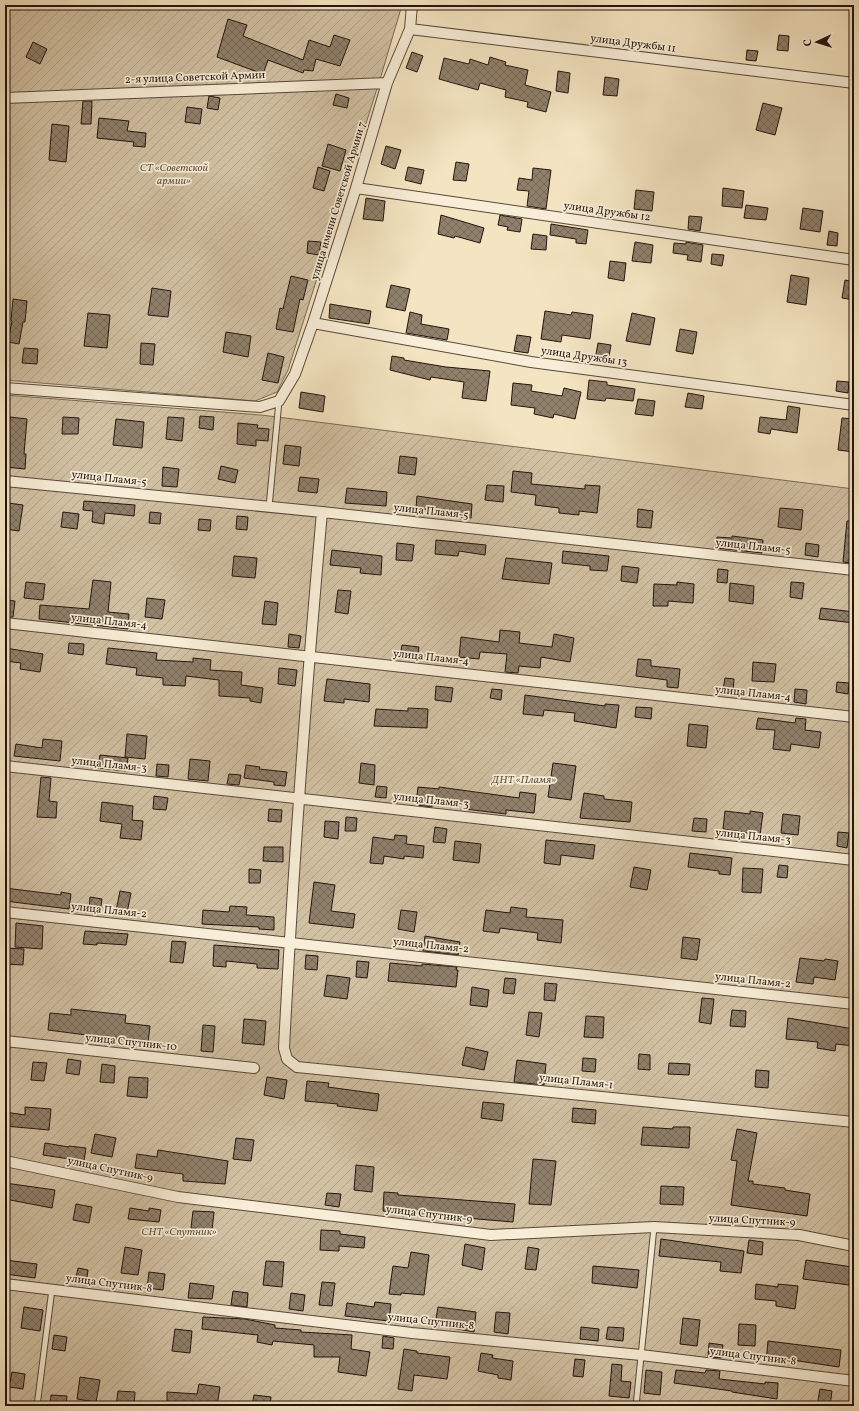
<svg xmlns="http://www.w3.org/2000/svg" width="859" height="1411" font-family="Vollkorn,serif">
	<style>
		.garden { fill: url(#garden-furrows); stroke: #7a6a58 }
		.building { fill: url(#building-cross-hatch); stroke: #24140e }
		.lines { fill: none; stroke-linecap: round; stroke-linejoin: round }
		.service-casing { stroke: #58483b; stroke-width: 7 }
		.minor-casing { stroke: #58483b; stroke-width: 12 }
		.service { stroke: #f8eed7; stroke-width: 5 }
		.minor { stroke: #f8eed7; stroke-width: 10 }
		.labels { text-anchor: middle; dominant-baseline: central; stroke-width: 3.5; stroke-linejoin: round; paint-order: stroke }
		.street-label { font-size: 11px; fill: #24140e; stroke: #f8eed7 }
		.park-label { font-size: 11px; font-style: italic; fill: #615142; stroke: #f8eed7 }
	</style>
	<defs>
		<pattern id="garden-furrows" width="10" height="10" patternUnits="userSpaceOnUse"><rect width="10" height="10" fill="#d1c1a3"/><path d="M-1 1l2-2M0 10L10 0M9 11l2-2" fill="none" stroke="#b3a58b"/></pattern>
		<pattern id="building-cross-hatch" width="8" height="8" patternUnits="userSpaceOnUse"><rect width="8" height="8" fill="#90816c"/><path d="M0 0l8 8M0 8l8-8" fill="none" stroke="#756857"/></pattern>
	</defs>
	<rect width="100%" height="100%" fill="#f4e5c2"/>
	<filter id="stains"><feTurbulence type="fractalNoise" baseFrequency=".005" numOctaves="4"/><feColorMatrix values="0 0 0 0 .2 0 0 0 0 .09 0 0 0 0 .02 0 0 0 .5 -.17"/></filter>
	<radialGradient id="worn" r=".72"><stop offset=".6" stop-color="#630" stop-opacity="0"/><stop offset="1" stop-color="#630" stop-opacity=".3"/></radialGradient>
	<path class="garden" d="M5,5h397l-21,71 -93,294 -11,22 -22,9 -250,-21z
		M5,395l256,20 593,74v917h-849z"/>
	<path class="building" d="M228,19l19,6 -4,11 60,24 6,-20 21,7 4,-12 16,5 -10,26 -24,-7 -3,12 -9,-1 -1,3 -35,-13 -5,14 -46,-17z
		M779,35l10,1 -1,15 -11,-1z
		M33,42l14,7 -7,15 -14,-7z
		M747,50l11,1 -2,10 -10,-1z
		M412,52l11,4 -6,16 -11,-4z
		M490,57l16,5 -1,3 23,5 -3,15 26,7 -5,20 -19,-5 1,-5 -23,-5 1,-7 -26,-7 -2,7 -39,-11 5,-21 25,6 1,-5 18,6z
		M558,71l12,2 -2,20 -12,-2z
		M605,77l14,2 -2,17 -14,-1z
		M336,94l13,4 -2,10 -14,-3z
		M209,96l11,2 -2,12 -11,-2z
		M83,101h9l-1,23h-10z
		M763,103l19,5 -7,27 -19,-5z
		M187,107l15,2 -2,15 -15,-2z
		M99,118l30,3 -2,10 19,2 -1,14 -12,-1 1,-4 -37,-4z
		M52,124l17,2 -3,36 -17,-2z
		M328,144l18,6 -6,21 -18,-5z
		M386,146l15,4 -6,19 -14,-5z
		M456,162l13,2 -3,17 -13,-1z
		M318,167l12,4 -6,20 -11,-3z
		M408,167l16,3 -3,14 -16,-4z
		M533,168l18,2 -5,39 -19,-3 2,-15 -12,-1 2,-12 13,2z
		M723,188l21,3 -2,17 -20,-2z
		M636,190l18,2 -2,19 -18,-2z
		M366,198l19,3 -2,20 -20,-2z
		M746,205l22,3 -2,12 -22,-2z
		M803,208l20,3 -3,21 -20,-3z
		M441,215l43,13 -4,15 -25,-7 -1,2 -16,-4z
		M500,215l22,4 -2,13 -13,-2 1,-3 -10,-2z
		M689,216l13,1 -2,14 -12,-2z
		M551,224l37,6 -2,14 -10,-1v-4l-26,-4z
		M829,231l9,2 -1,13 -10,-1z
		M533,234l14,2 -1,14 -15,-1z
		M308,241l13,1 -2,13 -12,-2z
		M635,242l18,3 -2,18 -19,-2z
		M686,242l17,3 -2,17 -14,-2 1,-5 -15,-2 1,-10 12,1z
		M712,254l12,1 -2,11 -11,-2z
		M610,261l16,2 -2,18 -16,-3z
		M791,275l18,3 -3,27 -19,-3z
		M291,276l17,4 -5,20 -3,-1 -7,33 -17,-3 4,-21 3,1z
		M845,280l9,2v18l-12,-2z
		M391,285l19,4 -5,22 -19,-4z
		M152,288l19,3 -3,26 -20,-2z
		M13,299l14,2 -2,21h-2l-4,22 -11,-2 4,-21 -1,-1z
		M330,304l41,7 -2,13 -40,-6z
		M545,311l26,4 1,-3 21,3 -3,24 -28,-4 -1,7 -20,-3z
		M410,312l12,3 -1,9 28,5 -2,11 -41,-7z
		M88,313l22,2 -3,33 -23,-2z
		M632,313l23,5 -5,27 -24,-4z
		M680,329l17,3 -4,22 -17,-3z
		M226,332l25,4 -3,21 -25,-5z
		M517,335l14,2 -3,16 -14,-2z
		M141,343l14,1 -2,21 -13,-1z
		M598,343l13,2 -3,17 -13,-2z
		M24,348l14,1 -1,15 -15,-1z
		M268,353l16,4 -6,26 -16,-3z
		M392,356l12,2v2l42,7 44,4 -4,30 -24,-3 2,-16 -33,-5 -1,3 -40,-10z
		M589,380l18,2v3l28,4 -2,12 -27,-3 -1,3 -18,-2z
		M837,381l12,1 -1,11 -12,-2z
		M513,383l19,2 -1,6 31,5 2,-8 17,4 -6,27 -21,-5 -1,4 -19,-4 1,-6 -24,-3z
		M301,392l24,4 -2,16 -24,-4z
		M688,393l16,3 -2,13 -17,-2z
		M638,399l17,2 -2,15 -18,-2z
		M788,406l12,2 -3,25 -26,-4 -1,5 -12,-2 2,-15 26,3z
		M200,416l14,1 -1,13 -14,-2z
		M10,417l17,2 -3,35h2l-1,15 -20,-2z
		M63,417l16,1 -1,16h-16z
		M168,417l16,1 -2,23 -16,-2z
		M842,418l12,1v33l-16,-2z
		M116,419l28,3 -2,26 -29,-3z
		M238,423l20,2 -1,3 12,1 -1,12 -12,-1v6l-19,-2z
		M285,445l16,2 -2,19 -16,-2z
		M400,456l17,2 -2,17 -17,-2z
		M221,466l17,4 -3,13 -17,-4z
		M163,467l16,2 -2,18 -15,-1z
		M513,471l19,2 -1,11 54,5v-4l15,1 -3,27 -18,-2v4l-20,-2v-5l-24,-3 1,-10 -25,-3z
		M300,477l19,2 -2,14 -19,-2z
		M487,485l17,1 -1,16 -18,-2z
		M347,488l40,4 -1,14 -41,-3z
		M417,496l55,8 -1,14 -10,-1v-3l-45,-6z
		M84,501l51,4 -1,11 -29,-3 -1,11 -12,-2 1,-11 -10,-1z
		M8,503l15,2 -4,26 -14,-2z
		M780,508l23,2 -2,20 -23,-3z
		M638,509l15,2 -2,17 -14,-1z
		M63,512l16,2 -2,15 -16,-2z
		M150,512l11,1 -1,11 -11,-1z
		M237,516l11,1 -1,13 -11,-1z
		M199,519l12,1 -1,11 -12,-1z
		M847,521h7l-1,42 -10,-1z
		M732,536l31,4 -1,13 -46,-5 1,-11 15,1z
		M436,540l50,5 -1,10 -26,-4 -1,5 -23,-2z
		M397,543l17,2 -2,16 -16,-1z
		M806,543l13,2 -1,12 -13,-2z
		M332,550l50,6 -1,19 -21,-2 1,-5 -31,-3z
		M563,551l46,5 -2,15 -17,-1v-4l-28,-3z
		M234,556l23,2 -2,20 -23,-2z
		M506,558l46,5 -3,21 -47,-5z
		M622,566l17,2 -2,15 -16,-2z
		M718,569l10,1 -1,13 -10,-1z
		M93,580l18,2 -3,30 21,2 -1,15 -89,-10 1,-14 49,4z
		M26,582l19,2 -2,16 -19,-2z
		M677,582l17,2 -1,19 -25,-2v5h-15l1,-22 23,1z
		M791,582l13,1 -2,16 -12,-2z
		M730,583l24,3 -1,18 -24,-3z
		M338,590l13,1 -3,23 -13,-2z
		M147,598l18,2 -3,19 -17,-2z
		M5,600l10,1 -2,16h-8z
		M265,601l13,2 -2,22 -14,-1z
		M821,608l33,4v11l-35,-4z
		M500,630l20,2 -1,11 33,4 2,-13 20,4 -4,24 -29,-5 -1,11 -21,-2 -1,7 -13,-1 2,-18 -27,-2 -1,7 -20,-2 2,-20 38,5z
		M289,634l12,2 -2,12 -11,-1z
		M69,643l15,1 -1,11 -15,-2z
		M402,645l17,2 -2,12 -17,-2z
		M5,648l38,6 -3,18 -20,-3 1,-6 -16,-2z
		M108,648l49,5 -1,7 37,2v-4l18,2 -1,10 32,2 -1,13 22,3 -2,15 -11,-2v-3l-31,-2v-16l-33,-4 -1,10 -22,-1v-7l-27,-3 1,-7 -31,-4z
		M638,659l13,1v6l29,3 -2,19 -11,-1v-7l-31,-4z
		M753,662l23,2 -2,18 -22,-1z
		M279,668l18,2 -2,16 -17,-2z
		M725,678l9,1 -1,13 -10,-2z
		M327,679l43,5 -1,18 -25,-3v4l-20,-2z
		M837,682l12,1 -1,11 -12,-2z
		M436,686l17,2 -2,14 -16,-2z
		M492,689l10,1 -1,10 -11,-2z
		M795,689l12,1 -1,14 -12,-2z
		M525,695l80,11v-2l14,1 -3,23 -42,-7 1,-8 -31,-3 -1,6 -20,-2z
		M636,707l16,1 -1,11 -16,-2z
		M408,708l20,1 -1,19 -53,-2 2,-17 32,2z
		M758,718l37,5 1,-5 10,1 -1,11 16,2 -2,16 -28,-4 -1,7 -17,-2 2,-19 -19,-1z
		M689,724l19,2 -2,22 -19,-2z
		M127,734l20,2 -2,23 -20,-2z
		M43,739l19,2 -2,20 -46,-5 2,-12 26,4z
		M100,755l28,3 -2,13 -28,-3z
		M190,759l20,2 -2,20 -20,-2z
		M361,763l14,2 -1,20 -15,-2z
		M553,763l23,3 -5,34 -23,-3z
		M157,764l12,1 -1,12 -12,-1z
		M246,765l14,2 -1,2 28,3 -2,14 -11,-1v-3l-30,-4z
		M229,774l12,1 -2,10 -12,-1z
		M41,777l10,1 -2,23 8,1 -1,16 -19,-1z
		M377,786l10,1 -1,11 -11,-1z
		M418,787l21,2v-2l80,11 1,-6 16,2 -2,19 -28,-3v4l-41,-5v-4l-33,-3v5l-16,-2z
		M584,793l20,3v3l28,3 -2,20 -50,-4z
		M154,796l14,2 -2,12 -13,-1z
		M102,802l31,4 -1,14 11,1 -2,19 -21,-2 2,-14 -22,-3z
		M269,809l13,1 -1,12 -13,-1z
		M725,811l25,3v-3l13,2 -3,22 -37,-6z
		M783,814l17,2 -2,19 -17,-2z
		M346,817l11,1 -1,13h-11z
		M694,818l13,1 -1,13 -14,-1z
		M325,821l14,1 -1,17 -14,-2z
		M435,827l12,2 -2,14 -12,-1z
		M838,832l11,1 -2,15 -10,-2z
		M395,835l12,1 -1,8 18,2 -1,12 -19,-2v3l-20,-3 -1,8 -13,-1 3,-26 21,3z
		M546,840l49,5 -2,14 -32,-4 -1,10 -16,-2z
		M455,841l26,3 -2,19 -26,-3z
		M264,847h19v15l-20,-1z
		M690,853l42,5 -2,17 -11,-1v-3l-31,-4z
		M779,865l9,1 -1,12 -10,-1z
		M634,867l17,3 -4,20 -17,-3z
		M743,868l20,1 -2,24 -19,-1z
		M249,869l12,1 -1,13h-11z
		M314,882l21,3 -4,26 24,3 -2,14 -44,-5z
		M5,888l56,7v-3l10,2 -2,15 -64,-8z
		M120,891l11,2 -4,20 -11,-2z
		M90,897l12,2 -2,14 -11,-2z
		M230,906l17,1 -1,8 28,2v13l-15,-1v-2l-57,-3 1,-14 26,2z
		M511,907l16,2 -1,8 37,3 -2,23 -24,-3 1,-7 -38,-5 -1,5 -16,-2 3,-21 24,3z
		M401,910l16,2 -3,20 -16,-3z
		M16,923l27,3 -1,23 -27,-2z
		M85,931l43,3 -2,11 -29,-2v2l-14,-1z
		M425,936l35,6 -2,13 -35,-4z
		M683,937l17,2 -3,21 -16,-2z
		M172,941l14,1 -3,21 -13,-1z
		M214,945l65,5 -1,19 -21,-1v-4l-31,-3v6l-13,-1z
		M6,948l18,1 -1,16 -18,-1z
		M306,955l12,1 -1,14 -12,-1z
		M800,958l24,3 1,-2 13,2 -3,19 -21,-3 -1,7 -17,-2z
		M357,961l12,1 -2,16 -11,-1z
		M390,963l32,3v-2l35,3 -1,3h2l-2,17 -68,-6z
		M327,975l23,3 -3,21 -23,-3z
		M505,978l11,1 -2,15 -11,-1z
		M545,983l12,1 -2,17 -11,-1z
		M472,987l17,3 -2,17 -17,-2z
		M702,998l12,1 -3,25 -12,-2z
		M71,1009l55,6 -1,8 25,3 -2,17 -100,-13 2,-17 21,2z
		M732,1010l14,1 -1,16 -15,-1z
		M529,1012l13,1 -3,24 -13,-2z
		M586,1016l18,1 -1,21 -19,-1z
		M788,1018l66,11v17l-18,-2 -1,7 -18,-3 1,-6 -32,-3z
		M244,1019l22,2 -2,24 -22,-2z
		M203,1025l12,1 -2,26 -12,-1z
		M466,1047l22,5 -4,18 -22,-5z
		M639,1054l11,1v15l-12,-1z
		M583,1058l13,1 -1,13 -13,-1z
		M68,1059l13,2 -2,14 -13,-2z
		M517,1060l29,4 -2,21 -30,-3z
		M33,1062l14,1 -3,18 -13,-1z
		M669,1063l21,1 -1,11 -21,-1z
		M102,1064l13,2 -1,17 -14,-1z
		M756,1070l13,1 -1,17 -13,-1z
		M129,1077l19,1 -1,20 -20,-2z
		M267,1077l20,3 -3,19 -20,-4z
		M307,1081l22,2 -1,4 51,7 -2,17 -40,-5 1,-2 -33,-3z
		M483,1102l21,2 -2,17 -21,-3z
		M25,1107l26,2 -2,21 -44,-4v-14l20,3z
		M573,1108l23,2 -1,14 -23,-2z
		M643,1127l30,2v-2h17l-1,21 -48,-3z
		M737,1129l20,4 -9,48h5v3l32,4v2l25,4 -3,22 -76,-11 6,-44 -6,-1z
		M95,1134l21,4 -4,19 -21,-4z
		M236,1138l18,2 -3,21 -18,-2z
		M45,1143l24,4v-1l17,2 -2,13 -41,-6z
		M158,1150l70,11 -3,23 -42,-3v-7l-48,-6 2,-14 20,3z
		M533,1159l23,2 -5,44 -22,-1z
		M356,1165l18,2 -2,25 -18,-2z
		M5,1183l50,7 -3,18 -47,-9z
		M661,1186l23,1 -1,18 -23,-1z
		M384,1192l14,1v2l117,9 -2,18 -130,-11z
		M327,1193l14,1 -2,13 -14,-2z
		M76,1204l16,3 -3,16 -16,-3z
		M130,1208l19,3v-3l12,2 -2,12 -31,-3z
		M193,1211l21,1 -2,18 -21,-2z
		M321,1230l19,1v3l25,3 -1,11 -25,-2v5l-19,-1z
		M661,1239l83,12 -3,22 -21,-2 1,-9 -62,-6z
		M749,1240l14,2 -1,13 -15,-2z
		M465,1244l20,4 -3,22 -20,-5z
		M125,1247l17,3 -4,25 -17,-2z
		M528,1247l11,2 -3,21 -11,-1z
		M411,1252l18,3 -5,40 -23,-2v2l-12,-1 4,-28 15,2z
		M5,1260l32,4 -2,14 -30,-4z
		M806,1260l46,7 -3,18 -46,-6z
		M266,1261l18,1 -2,25 -19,-2z
		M593,1266l46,4 -2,18 -45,-5z
		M78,1268l10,2 -2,15 -11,-2z
		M149,1272l16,2 -2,16 -16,-2z
		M322,1282l13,1 -3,23 -13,-1z
		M190,1283l24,3 -2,13 -24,-1z
		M756,1284l22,3v-3l20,2 -3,23 -19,-3v-5l-21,-2z
		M233,1291l15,2 -1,14 -16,-2z
		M291,1293l14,2 -2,16 -14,-2z
		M375,1302l16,2 -2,17 -44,-5 2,-13 27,4z
		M24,1307l19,3 -3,21 -19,-3z
		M438,1307l38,5 -2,20 -39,-7z
		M496,1312l14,1 -2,21 -14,-2z
		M203,1317l42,2 30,6v3l26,2v2l51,3 -1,14 19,3 -4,24 -28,-4 2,-15h-26v-12l-41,-4 -1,4 -15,-3 1,-7 -56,-6z
		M683,1318l17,2 -3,26 -17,-2z
		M739,1324l17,1 -1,21 -17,-1z
		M581,1327l18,2 -1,12 -18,-2z
		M608,1327l16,1 -1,13 -17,-2z
		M175,1329l17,2 -2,22 -18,-2z
		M54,1335l13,2 -2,14 -13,-2z
		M383,1336l11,2 -1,11 -11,-1z
		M768,1341l73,9 -2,17 -54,-8 -1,5 -18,-2z
		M709,1343l14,2 -2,13 -13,-1z
		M404,1349l13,2v2l33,4 -3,22 -33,-4 -2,16 -14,-2z
		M481,1353l12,2 -1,3 21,3 -2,19 -13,-2v-3l-20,-4z
		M575,1359l10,1 -2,17 -10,-1z
		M612,1364l10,1 -1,16 10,1 -2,16 -20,-2z
		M646,1370l16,2 -2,23 -16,-2z
		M676,1370l29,3 1,-3 14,1 -1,8 46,5v-2l13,1 -1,16 -45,-7v-1l-58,-8z
		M12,1372l13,2 -2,15 -14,-2z
		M80,1377l20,3 -4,22 -19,-3z
		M199,1384l21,3 -3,19h-50v-14l30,2z
		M820,1389l12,2 -2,15h-13z
		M118,1391l17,1 -1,14h-18z
		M51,1395l16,1 -1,10h-16z
		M254,1395l17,2 -1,9h-18z"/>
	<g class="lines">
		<defs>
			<path id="service" d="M269,507l10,-106
				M37,1406l15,-117
				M636,1406l18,-179"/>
			<path id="minor" d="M410,29l444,54
				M5,98l382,-15
				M356,188l498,72
				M313,323l218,39 323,43
				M5,388l255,19 19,-6 16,-27 18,-51 43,-135 31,-105 23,-54 2,-24
				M5,481l317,31 532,58
				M322,512c-16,178 -29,357 -38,536l3,11 10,8 557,55
				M5,623l849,94
				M5,766l849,94
				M5,912l849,92
				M5,1041l249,27
				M5,1161l173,36 313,38 163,-8 145,8 55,11
				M5,1284l407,49 229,22 213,26"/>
		</defs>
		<use href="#service" class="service-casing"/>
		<use href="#minor" class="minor-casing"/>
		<use href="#service" class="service"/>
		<use href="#minor" class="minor"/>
	</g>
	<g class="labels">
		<g class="street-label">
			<text transform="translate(633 44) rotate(7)">улица Дружбы 11</text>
			<text transform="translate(195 78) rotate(-2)">2-я улица Советской Армии</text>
			<text transform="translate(339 201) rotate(-73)">улица имени Советской Армии 7</text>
			<text transform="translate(607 212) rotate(8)">улица Дружбы 12</text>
			<text transform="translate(584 357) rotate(8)">улица Дружбы 13</text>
			<text transform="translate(109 479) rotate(6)">улица Пламя-5</text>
			<text transform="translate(431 512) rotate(6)">улица Пламя-5</text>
			<text transform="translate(753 547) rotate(6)">улица Пламя-5</text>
			<text transform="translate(109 622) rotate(6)">улица Пламя-4</text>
			<text transform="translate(431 658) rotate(6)">улица Пламя-4</text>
			<text transform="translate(753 694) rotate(6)">улица Пламя-4</text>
			<text transform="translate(109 765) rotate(6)">улица Пламя-3</text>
			<text transform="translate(431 801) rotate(6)">улица Пламя-3</text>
			<text transform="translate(753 837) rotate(6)">улица Пламя-3</text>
			<text transform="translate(109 911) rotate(6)">улица Пламя-2</text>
			<text transform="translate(431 946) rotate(6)">улица Пламя-2</text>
			<text transform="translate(753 981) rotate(6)">улица Пламя-2</text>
			<text transform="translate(131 1043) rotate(6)">улица Спутник-10</text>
			<text transform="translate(576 1082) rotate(6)">улица Пламя-1</text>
			<text transform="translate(110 1170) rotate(12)">улица Спутник-9</text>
			<text transform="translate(429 1215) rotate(7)">улица Спутник-9</text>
			<text transform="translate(752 1221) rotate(3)">улица Спутник-9</text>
			<text transform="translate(109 1284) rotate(7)">улица Спутник-8</text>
			<text transform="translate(431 1322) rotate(6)">улица Спутник-8</text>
			<text transform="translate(753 1357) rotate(7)">улица Спутник-8</text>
		</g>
		<g class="park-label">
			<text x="174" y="168">СТ «Советской<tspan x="174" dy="13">армии»</tspan></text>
			<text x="524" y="780">ДНТ «Пламя»</text>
			<text x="179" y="1232">СНТ «Спутник»</text>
		</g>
	</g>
	<rect width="859" height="1411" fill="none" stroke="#f4e5c2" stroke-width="20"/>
	<rect x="6" y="6" width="847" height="1399" fill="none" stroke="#24140e" stroke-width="2"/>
	<rect x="10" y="10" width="839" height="1391" fill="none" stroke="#24140e"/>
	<g transform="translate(817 42) rotate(266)" stroke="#f8eed7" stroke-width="3" paint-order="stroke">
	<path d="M0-3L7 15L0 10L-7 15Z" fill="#24140e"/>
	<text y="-6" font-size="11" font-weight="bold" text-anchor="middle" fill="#24140e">С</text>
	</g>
	<rect width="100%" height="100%" filter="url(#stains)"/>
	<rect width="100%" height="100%" fill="url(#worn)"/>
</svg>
